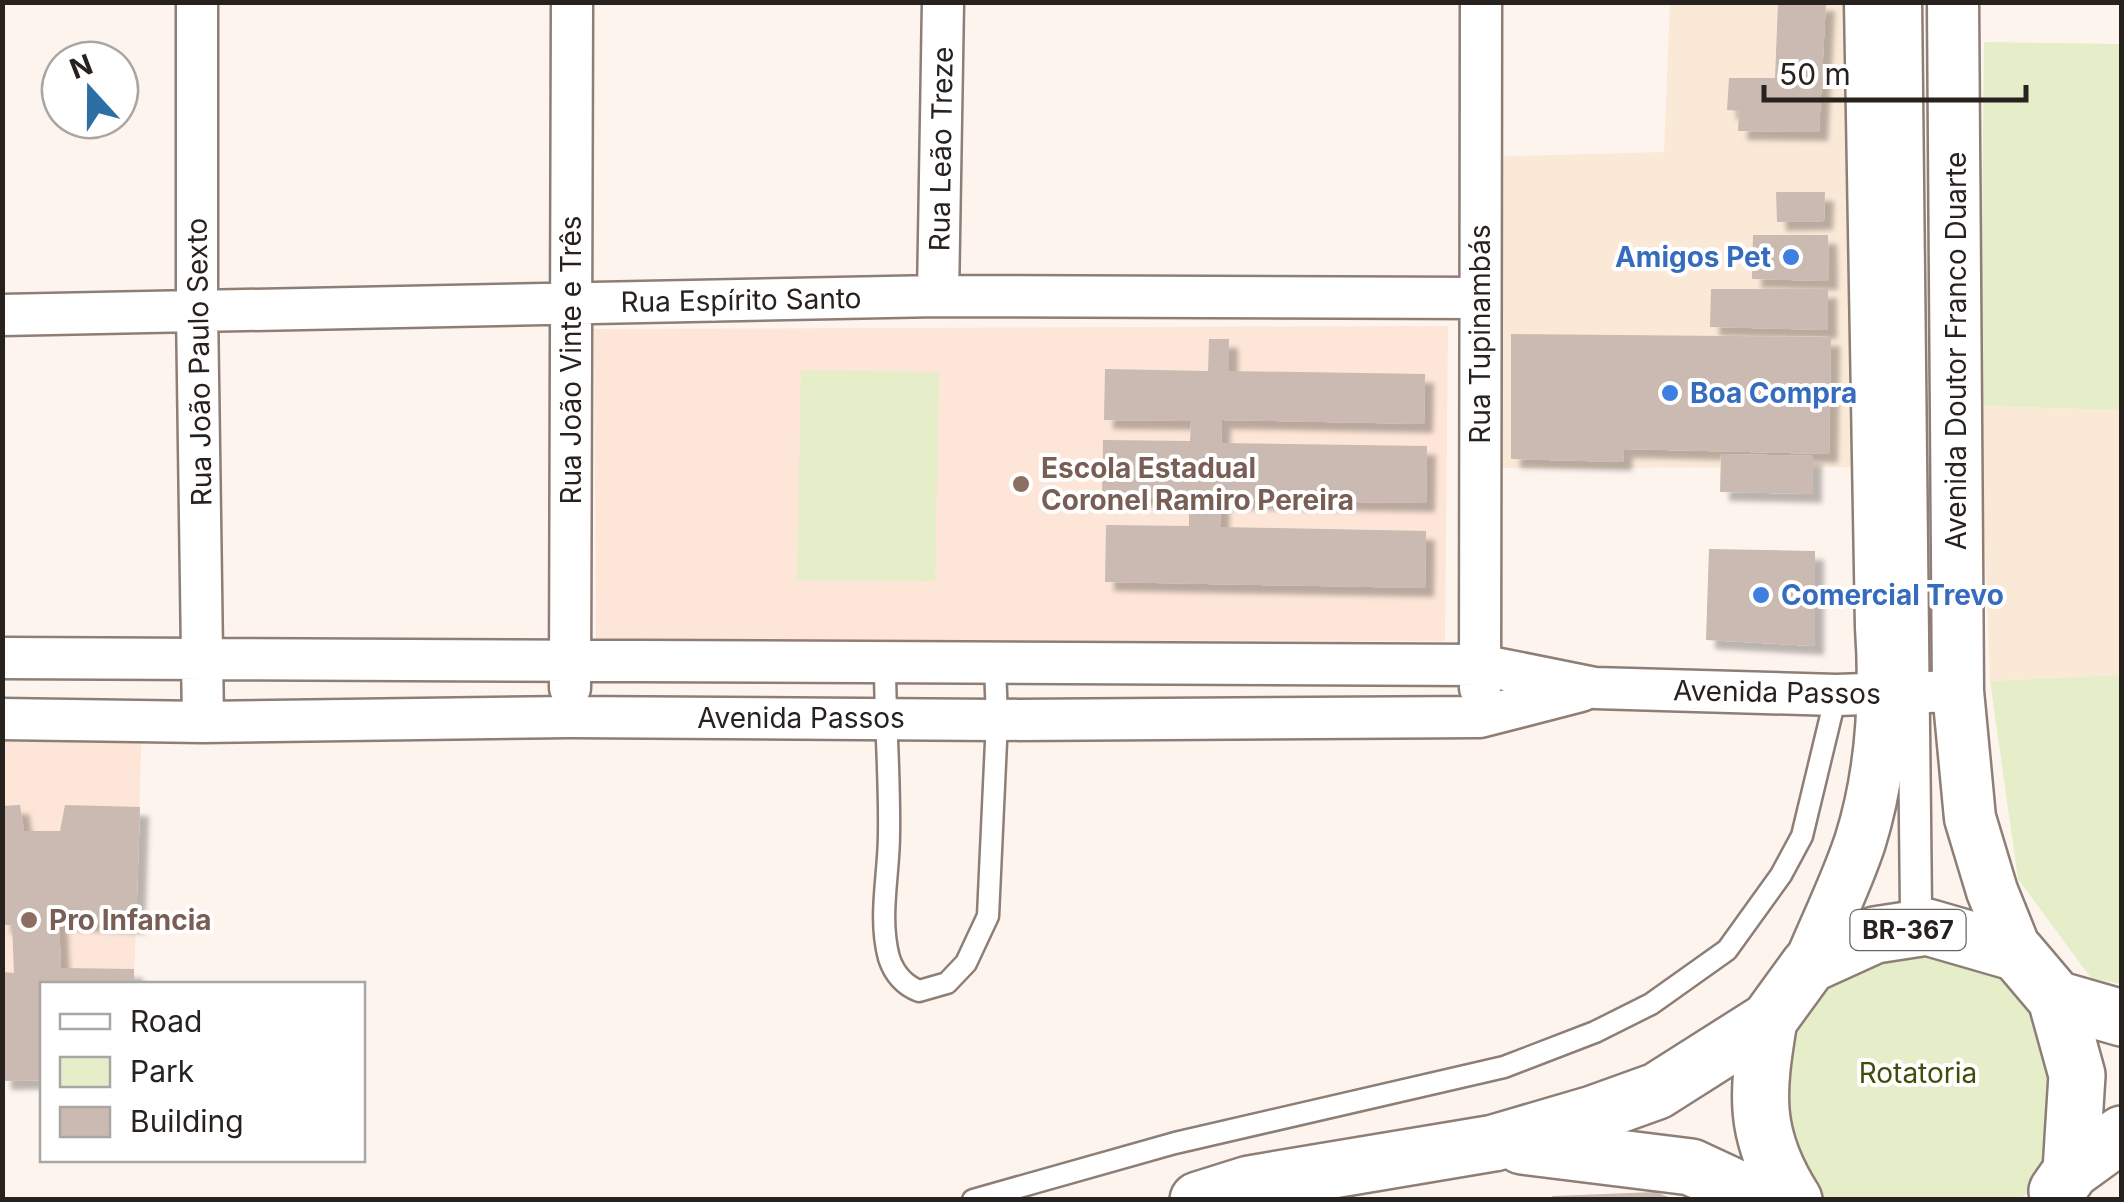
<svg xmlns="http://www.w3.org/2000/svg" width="2124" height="1202" font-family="Inter,sans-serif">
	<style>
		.commercial { fill: #fbe9d8 }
		.built { fill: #fde5d7 }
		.green { fill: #e5eec9 }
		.building { fill: #cabab1; filter: url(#shadow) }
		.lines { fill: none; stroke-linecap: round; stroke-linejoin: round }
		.service-casing { stroke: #8d7e76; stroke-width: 25 }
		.pedestrian-casing { stroke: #8d7e76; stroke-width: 35 }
		.minor-casing { stroke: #8d7e76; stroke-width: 45 }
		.tertiary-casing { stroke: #8d7e76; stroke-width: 55 }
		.primary-casing { stroke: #8d7e76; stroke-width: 60 }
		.service { stroke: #fff; stroke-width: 20 }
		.pedestrian { stroke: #fff; stroke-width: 30 }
		.minor { stroke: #fff; stroke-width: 40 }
		.tertiary { stroke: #fff; stroke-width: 50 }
		.primary { stroke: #fff; stroke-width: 55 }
		.shop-dot { fill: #3f7fe0; stroke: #fff; stroke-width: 4 }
		.education-dot { fill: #8d6e63; stroke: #fff; stroke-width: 4 }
		.labels { text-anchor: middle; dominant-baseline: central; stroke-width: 8; stroke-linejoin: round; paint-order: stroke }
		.shield { fill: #fff; stroke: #686462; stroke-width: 2.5 }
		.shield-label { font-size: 25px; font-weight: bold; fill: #28221f }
		.street-label { font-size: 28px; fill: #28221f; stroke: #fff }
		.shop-label { font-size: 28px; font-weight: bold; fill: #366cbe; stroke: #fff; text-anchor: start }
		.education-label { font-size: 28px; font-weight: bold; fill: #785e54; stroke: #fff; text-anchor: start }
		.park-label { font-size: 28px; fill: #434d0b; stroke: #fff }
	</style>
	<defs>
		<filter id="shadow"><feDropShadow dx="9" dy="9" stdDeviation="2.5" flood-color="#0004"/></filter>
	</defs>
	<rect width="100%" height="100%" fill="#fef4ee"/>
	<path class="commercial" d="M1670,3h200l8,464 -399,1 1,-311 184,-5z
		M1980,406l141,4v265l-131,6z"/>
	<path class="built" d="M1448,326l-3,315 -849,-1 -2,-311z
		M2,719l140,2 -8,263h-92v96l-39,1z"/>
	<path class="green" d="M1984,42l137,2v366l-141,-4z
		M801,370l138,2 -4,209 -138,-1z
		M2121,675h1l-1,309 -30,-6 -73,-99 -28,-198z
		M1901,947l84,14 44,34 38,106 -30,82 -16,16 -206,1 -29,-36 -9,-115 47,-69z"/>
	<path class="building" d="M1778,2h48l-7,130 -81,-1 1,-20 -12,-1 2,-32h46z
		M1776,192h49l-1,29 -47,1z
		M1753,235h75l1,46 -77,-2z
		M1711,289h117v41l-118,-3z
		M1511,334l320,3 -2,117 -205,-5 -1,13 -112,-3z
		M1209,339h20v32l196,3 -1,50 -202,-4 -1,23 206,3 -1,57 -205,-3 -1,27 206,4 -1,57 -320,-6 1,-57 83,1v-28l-87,-1 1,-57 87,1 1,-20 -87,-1 1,-51 103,2z
		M1721,454l92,2v38l-93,-2z
		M1709,549l106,2v95l-109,-6z
		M20,805l4,26h36l5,-26 75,2 -4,118 -77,-4 2,47 73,1v15h-92v96l-40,1v-109l12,1 -2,-48h-10v-119z
		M1656,1192l20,8h-124v-4z"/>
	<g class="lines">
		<defs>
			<path id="service" d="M885,664c0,57 5,114 4,170 0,41 -11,83 0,124 5,15 15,27 30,33l28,-8 19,-20 22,-47 9,-196 -2,-55
				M973,1200l202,-57 329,-76 91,-35 56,-28 76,-54 54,-75 21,-39 34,-141"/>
			<path id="pedestrian" d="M1906,2l10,907"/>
			<path id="minor" d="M197,2v307l6,413
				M938,296l5,-294
				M2,315l936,-19 541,2
				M2,658l1478,7 115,23 241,7 122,-4
				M570,688l2,-686
				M1480,688l1,-686
				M2,719l201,3 366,-5 428,3 483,-3 101,-26"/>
			<path id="tertiary" d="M1953,2l5,689 12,127 22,73 25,62
				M1809,965c17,-41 37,-81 51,-123 22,-70 26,-142 21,-215l-11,-625"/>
			<path id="primary" d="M2056,999l66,19
				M1769,1020c-12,73 -17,114 25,180
				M1522,1146l169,21 71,33
				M2057,1191l14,-20 51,-37
				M1198,1200l51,-16 245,-41 99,-29 64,-23 112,-71 40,-55 66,-30 52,-8 90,26 39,46 21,76 -6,96"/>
		</defs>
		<use href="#service" class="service-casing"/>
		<use href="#pedestrian" class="pedestrian-casing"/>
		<use href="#minor" class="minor-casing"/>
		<use href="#tertiary" class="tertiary-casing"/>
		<use href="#primary" class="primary-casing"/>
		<use href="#service" class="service"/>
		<use href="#pedestrian" class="pedestrian"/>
		<use href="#minor" class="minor"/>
		<use href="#tertiary" class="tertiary"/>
		<use href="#primary" class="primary"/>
	</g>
	<g class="shop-dot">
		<circle cx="1791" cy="257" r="10"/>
		<circle cx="1670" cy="393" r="10"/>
		<circle cx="1761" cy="595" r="10"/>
	</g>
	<g class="education-dot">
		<circle cx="1021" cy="484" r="10"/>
		<circle cx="29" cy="920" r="10"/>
	</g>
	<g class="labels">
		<rect class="shield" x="1850.5" y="910" width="115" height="40" rx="8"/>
		<g class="shield-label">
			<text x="1908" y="930">BR-367</text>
		</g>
		<g class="street-label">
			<text transform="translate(941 149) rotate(-89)">Rua Leão Treze</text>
			<text transform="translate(741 300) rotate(-1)">Rua Espírito Santo</text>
			<text transform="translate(1480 334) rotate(-90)">Rua Tupinambás</text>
			<text transform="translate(1956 351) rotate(-90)">Avenida Doutor Franco Duarte</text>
			<text transform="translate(571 360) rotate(-90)">Rua João Vinte e Três</text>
			<text transform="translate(199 362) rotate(-91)">Rua João Paulo Sexto</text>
			<text transform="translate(1777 692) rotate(1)">Avenida Passos</text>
			<text x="801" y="718">Avenida Passos</text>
		</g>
		<g class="shop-label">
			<text x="1771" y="257" text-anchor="end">Amigos Pet</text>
			<text x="1690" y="393">Boa Compra</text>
			<text x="1781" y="595">Comercial Trevo</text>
		</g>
		<g class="education-label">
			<text x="1041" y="468">Escola Estadual<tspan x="1041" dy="32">Coronel Ramiro Pereira</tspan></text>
			<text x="49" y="920">Pro Infancia</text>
		</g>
		<g class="park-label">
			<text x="1918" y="1073">Rotatoria</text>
		</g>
	</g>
	<rect width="2124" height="1202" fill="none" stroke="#28221f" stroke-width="10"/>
	<rect x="40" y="982" width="325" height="180" fill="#ffffff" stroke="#a9a7a5" stroke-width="2.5"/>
	<rect x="60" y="1014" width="50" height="15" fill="#ffffff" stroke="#a9a7a5" stroke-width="2.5"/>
	<text x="130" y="1032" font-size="30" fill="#28221f">Road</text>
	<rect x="60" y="1057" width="50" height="30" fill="#e5eec9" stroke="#a9a7a5" stroke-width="2.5"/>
	<text x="130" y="1082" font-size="30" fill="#28221f">Park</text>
	<rect x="60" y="1107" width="50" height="30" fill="#cabab1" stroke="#a9a7a5" stroke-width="2.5"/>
	<text x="130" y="1132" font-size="30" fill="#28221f">Building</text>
	<g transform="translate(90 90) rotate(339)"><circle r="48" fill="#ffffff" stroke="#a9a7a5" stroke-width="2.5"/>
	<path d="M0-8L18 38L0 25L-18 38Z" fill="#2c6fa5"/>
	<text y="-15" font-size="28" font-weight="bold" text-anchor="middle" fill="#28221f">N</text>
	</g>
	<path d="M1764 85v15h262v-15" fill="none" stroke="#28221f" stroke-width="5"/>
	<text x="1779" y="85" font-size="30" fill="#28221f" stroke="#ffffff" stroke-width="8" paint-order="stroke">50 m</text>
</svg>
